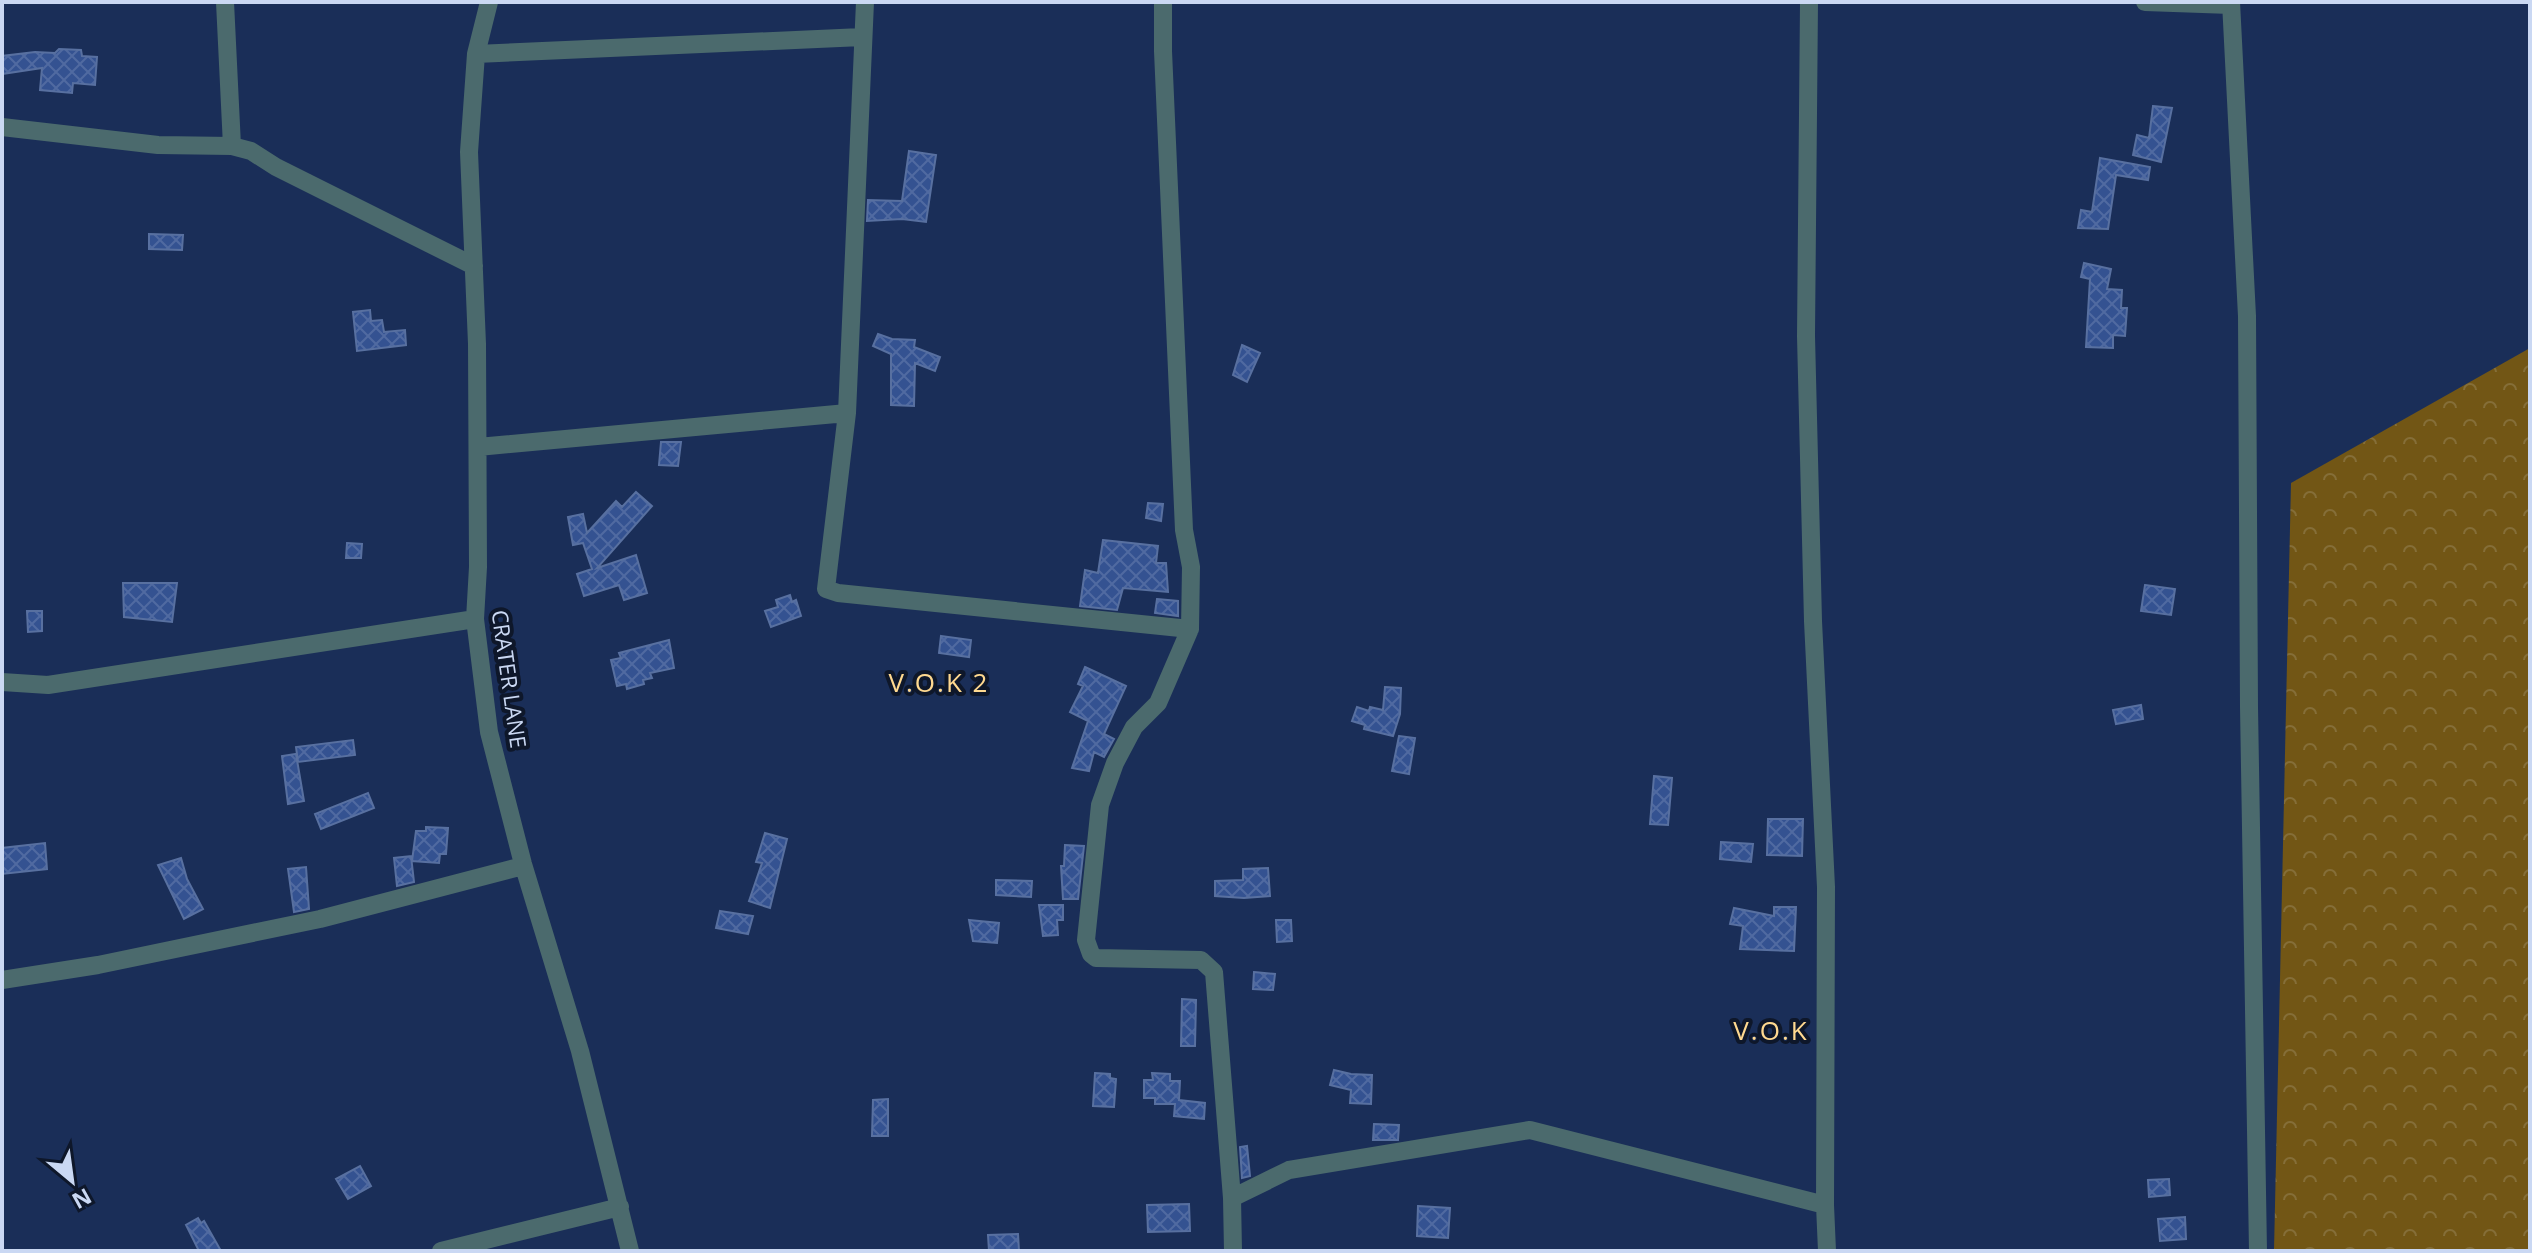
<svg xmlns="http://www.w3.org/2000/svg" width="2532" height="1253" font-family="'Open Sans',sans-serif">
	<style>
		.forest { fill: url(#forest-crowns) }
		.building { fill: url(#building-cross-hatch); stroke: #5870a0; stroke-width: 2 }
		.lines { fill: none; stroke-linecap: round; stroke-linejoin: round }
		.minor { stroke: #4b6a6d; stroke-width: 18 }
		.labels { text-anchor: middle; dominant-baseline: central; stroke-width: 8; stroke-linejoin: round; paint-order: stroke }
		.street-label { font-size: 22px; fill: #cad8f3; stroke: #0e172a }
		.quarter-label { font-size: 26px; letter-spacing: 2px; fill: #ffd990; stroke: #0e172a }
	</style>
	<defs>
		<pattern id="forest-crowns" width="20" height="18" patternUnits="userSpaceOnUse" patternTransform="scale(2)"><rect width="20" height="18" fill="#725615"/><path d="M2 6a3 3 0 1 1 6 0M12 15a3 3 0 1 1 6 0" fill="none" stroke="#856e38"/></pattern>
		<pattern id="building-cross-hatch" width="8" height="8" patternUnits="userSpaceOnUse" patternTransform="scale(2)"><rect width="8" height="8" fill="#345291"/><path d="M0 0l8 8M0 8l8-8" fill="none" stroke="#506aa1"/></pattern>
	</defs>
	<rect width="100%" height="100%" fill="#1a2e58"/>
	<path class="forest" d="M2530,348v903h-256l17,-768z"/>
	<path class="building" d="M59,49l22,1 1,6 15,1 -2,28 -22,-2 -1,10 -32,-3 2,-22 -40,6v-18l33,-4 20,1z
		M2153,106l19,2 -11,54 -28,-7 4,-20 12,3z
		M909,151l27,4 -10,67 -24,-3 -35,2 1,-21 34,1z
		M2100,158l50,9 -2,13 -32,-5 -8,54 -30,-1 3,-18 11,2z
		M149,234l34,1 -1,15 -33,-1z
		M2084,263l27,6 -4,20 15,1 -1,18h6l-2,28 -12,-1v13l-27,-1 4,-68 -9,-2z
		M370,310l1,11 11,-1 2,12 21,-2 1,15 -49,6 -4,-39z
		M878,334l14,5 23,1 -1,7 26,10 -5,14 -20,-8 -1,43 -23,-1v-51l-18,-8z
		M1242,345l18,8 -13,29 -14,-7z
		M661,442h20l-3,24 -19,-1z
		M636,492l16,14 -55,62 39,-13 11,38 -23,7 -5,-15 -35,11 -7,-22 15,-5 -9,-26 -10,2 -5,-28 15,-3 4,19 29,-32 6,6z
		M1148,503l15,1 -2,17 -15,-3z
		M1103,540l55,6 -2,17h10l2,29 -45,-4 -6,22 -37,-4 5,-36 13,3z
		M347,543l15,1 -1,14h-15z
		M123,583h54l-5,39 -48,-5z
		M2145,585l30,4 -4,26 -30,-4z
		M790,595l2,7 4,-2 5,16 -30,11 -6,-16 13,-4 -2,-7z
		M1157,599l21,2v15l-23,-3z
		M27,611h15v20l-14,1z
		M941,636l30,4 -2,17 -30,-4z
		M669,640l5,28 -24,5 2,5 -9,2 1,4 -17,5 -1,-5 -9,2 -6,-26 10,-2 -2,-5z
		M1085,667l41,19 -22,48 10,5 -10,18 -10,-5 -5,19 -17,-3 16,-47 -18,-9 13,-26 -5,-2z
		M1385,687l16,1 -1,26 -7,22 -29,-7 1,-4 -13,-4 5,-14 12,4 1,-4 13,3z
		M2141,705l2,14 -27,5 -3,-14z
		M1399,736l16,2 -6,36 -17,-3z
		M353,740l2,15 -57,7 -2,-15z
		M296,754l8,47 -16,3 -6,-48z
		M1654,776l18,2 -4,47 -18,-1z
		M368,793l6,15 -53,21 -6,-15z
		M1768,819h35l-1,37 -35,-1z
		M426,827l22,1 -2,26h-6l-1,9 -27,-2 4,-30h10z
		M765,833l22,6 -17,69 -21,-7 13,-38 -6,-1z
		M1721,842l32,2 -2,18 -31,-3z
		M45,843l2,26 -45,5v-26z
		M1065,845l19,1 -6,53h-15l-2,-33h3z
		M411,856l3,26 -17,4 -3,-28z
		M181,858l6,21 16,30 -19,10 -26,-54z
		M306,867l3,42 -15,3 -6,-43z
		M1268,868l2,28 -26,2 -29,-2v-15l28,-1v-11z
		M996,880l36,1 -1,16 -35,-2z
		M1039,905h24v15h-6l1,15 -15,1z
		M1774,907h22l-2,44 -54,-2 3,-23 -13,-2 4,-16 40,8z
		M720,911l33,5 -5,18 -32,-6z
		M969,920l30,3 -2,20 -24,-2z
		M1276,920h15l1,21 -15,1z
		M1254,972l21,2 -2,16 -20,-1z
		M1182,999l14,1 -1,46h-14z
		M1334,1070l17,4 21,1 -1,29 -21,-1 1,-13 -21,-5z
		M1095,1073l15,1v4l6,1 -2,28 -21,-1z
		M1152,1073l18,1v7h10l-1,19 26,3 -1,16 -30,-3 1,-12h-20v-6h-11v-18h9z
		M888,1099v37h-16l1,-36z
		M1374,1124l25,1 -1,15h-25z
		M1247,1146l3,30 -8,2 -2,-31z
		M360,1166l11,20 -23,13 -12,-20z
		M2169,1179l1,16 -21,2 -1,-17z
		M1189,1204l1,27 -42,1 -1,-27z
		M1418,1206l32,2 -2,30 -31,-2z
		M2185,1217l1,22 -26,2 -2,-22z
		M198,1218l3,5 3,-2 17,30h-22l-13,-26z
		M1018,1234l1,17h-30l-1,-16z"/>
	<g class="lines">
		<path class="minor" d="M225,2l7,144
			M489,2l-13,52 -7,98 8,192 1,223 -3,52 14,113 34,132 57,187 50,200
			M865,2l-18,411 -21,176 12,4 352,36
			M1163,2v49l21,479 7,37 -1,62 -32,74 -24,24 -19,36 -15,42 -14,135 5,14 5,4 105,2 13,12 18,226 1,53
			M1809,2l-3,334 7,285 13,266 -1,318 2,46
			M2145,2l86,3
			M2231,2l16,314 2,391 9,544
			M476,54l386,-17
			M2,127l156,18 74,1 19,5 25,16 198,99
			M478,447l369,-34
			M2,682l46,3 427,-66
			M2,980l96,-15 222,-46 203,-53
			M1232,1198l57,-28 241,-40 295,75
			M441,1251l179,-44"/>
	</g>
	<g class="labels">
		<g class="street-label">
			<text transform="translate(510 679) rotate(82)">CRATER LANE</text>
		</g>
		<g class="quarter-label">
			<text x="939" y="682">V.O.K 2</text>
			<text x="1771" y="1030">V.O.K</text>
		</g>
	</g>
	<rect width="2532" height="1253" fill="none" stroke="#cad8f3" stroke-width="8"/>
	<g transform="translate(72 1181) rotate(151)" stroke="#0e172a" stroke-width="6" paint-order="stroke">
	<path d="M0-6L14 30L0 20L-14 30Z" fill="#cad8f3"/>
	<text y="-12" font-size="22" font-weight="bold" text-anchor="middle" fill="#cad8f3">N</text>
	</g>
</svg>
